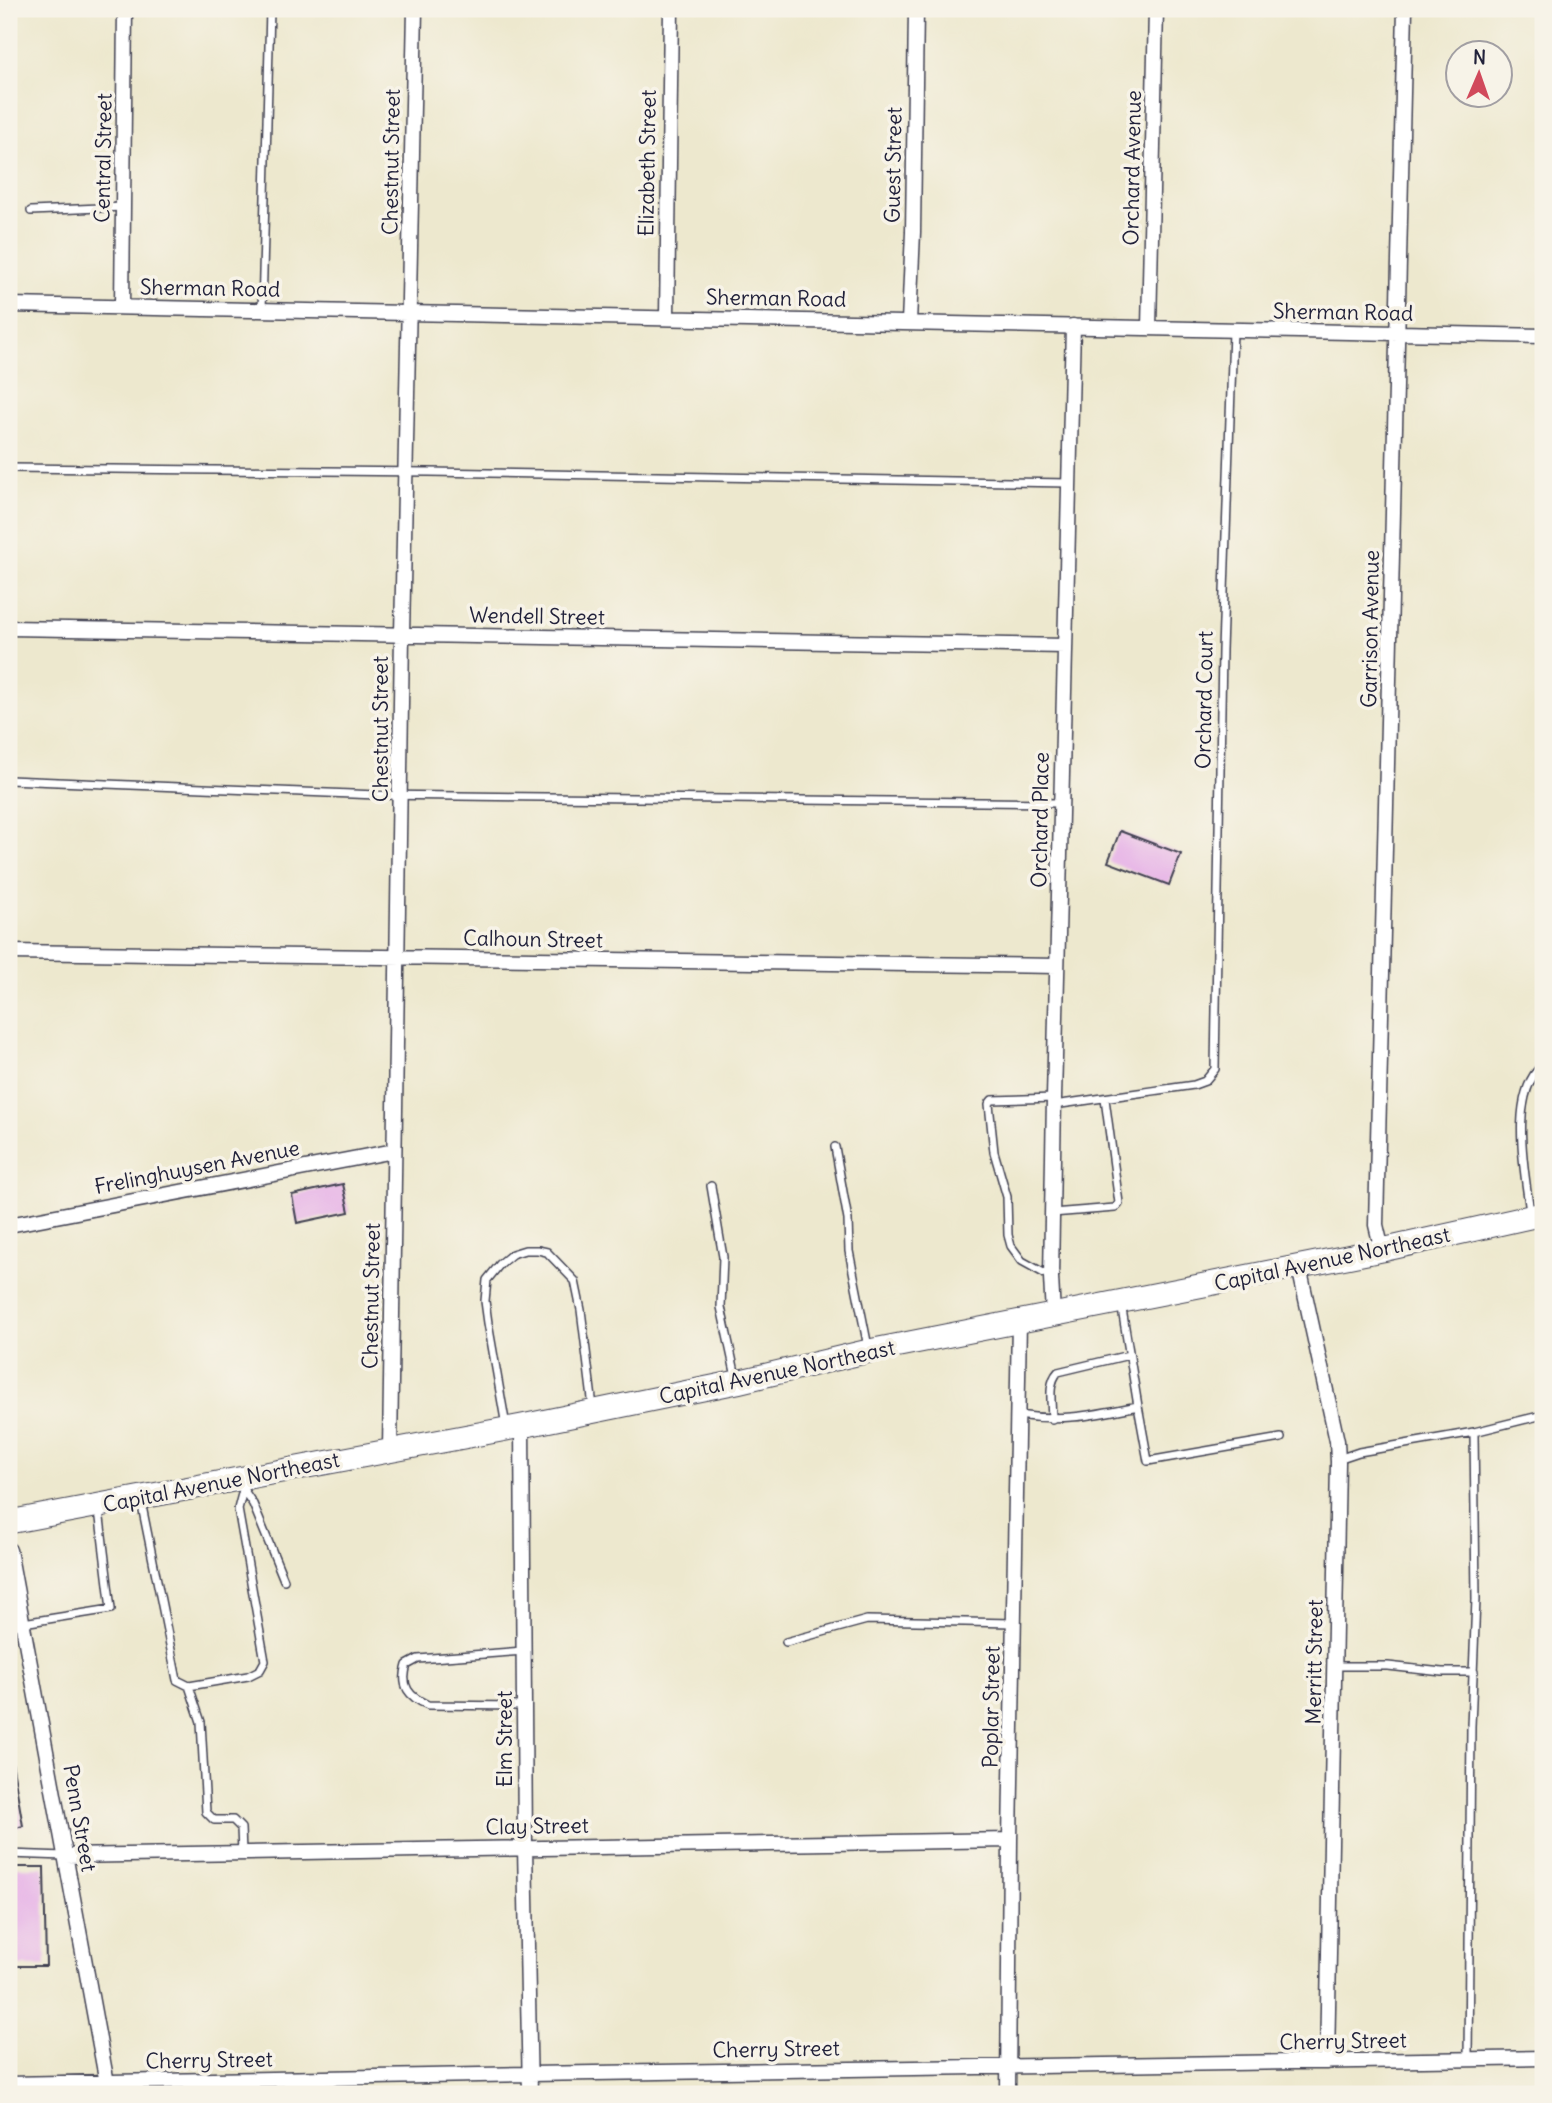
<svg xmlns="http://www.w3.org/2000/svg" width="1552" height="2103" font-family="Delius,sans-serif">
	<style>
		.building { fill: #e4a9e7 }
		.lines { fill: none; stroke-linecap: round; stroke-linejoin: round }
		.service-casing { stroke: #404051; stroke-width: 10 }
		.minor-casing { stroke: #404051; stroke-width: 17 }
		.primary-casing { stroke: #404051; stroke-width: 25 }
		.service { stroke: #fff; stroke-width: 7 }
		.minor { stroke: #fff; stroke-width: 14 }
		.primary { stroke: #fff; stroke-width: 23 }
		.labels { text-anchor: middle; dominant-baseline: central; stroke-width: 7; stroke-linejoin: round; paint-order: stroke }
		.street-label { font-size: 21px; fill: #22223b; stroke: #f7f3e8 }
	</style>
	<rect width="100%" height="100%" fill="#f7f3e8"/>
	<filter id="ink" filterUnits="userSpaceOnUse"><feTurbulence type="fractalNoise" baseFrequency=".0143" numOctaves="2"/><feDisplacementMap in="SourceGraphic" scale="14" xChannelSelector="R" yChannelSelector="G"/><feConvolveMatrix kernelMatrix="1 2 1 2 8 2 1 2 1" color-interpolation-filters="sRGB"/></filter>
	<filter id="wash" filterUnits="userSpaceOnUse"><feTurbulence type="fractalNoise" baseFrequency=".00686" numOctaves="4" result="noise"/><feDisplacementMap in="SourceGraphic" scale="28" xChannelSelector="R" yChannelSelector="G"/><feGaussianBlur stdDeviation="1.57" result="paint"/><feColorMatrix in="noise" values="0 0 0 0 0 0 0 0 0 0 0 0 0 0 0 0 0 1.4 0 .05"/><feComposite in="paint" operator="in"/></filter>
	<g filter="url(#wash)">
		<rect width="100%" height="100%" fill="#ede8ce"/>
		<g id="blocks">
			<path class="building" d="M1120,831l61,23 -12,31 -61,-23z
				M343,1184l6,28 -52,11 -5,-28z
				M9,1744l14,82 -14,4z
				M9,1867h35l2,99h-37z"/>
		</g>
	</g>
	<g filter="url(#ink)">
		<use href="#blocks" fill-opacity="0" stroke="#404051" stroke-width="2"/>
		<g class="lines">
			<defs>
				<path id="service" d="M31,211l92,-4
					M262,310l8,-301
					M9,468l420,4 640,11
					M9,780l368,15 684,8
					M1054,1105l140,-20 11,-4 10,-12 7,-419 11,-319
					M835,1147l13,73 1,31 19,96
					M711,1186l12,71 -2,50 15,70
					M1530,1212c-5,-39 -22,-119 13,-147
					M1052,1213l63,-5 4,-5 -14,-104
					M1051,1277l-29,-16 -11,-15 -3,-11 -1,-38 -13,-45 -5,-48 3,-4 62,-2
					M1138,1406l10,55 133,-23
					M1017,1415c46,7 76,0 121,-9l-17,-103
					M1052,1419c0,-15 -5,-35 6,-47l71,-17
					M506,1426l-18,-103 -3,-22 2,-21 13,-16 12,-10 13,-4h13l9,2 28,29 6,29 12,97
					M1338,1459l21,-7 115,-20
					M243,1489l10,15 31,76
					M141,1501l36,179 12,6 59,-10 12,-6 5,-9 -27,-152 5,-19
					M23,1623l88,-14 -12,-99
					M786,1642l81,-22 146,3
					M1335,1666h53l54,6h32
					M189,1686l12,36 5,90 8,8h19l8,8 1,24
					M524,1706l-96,-1c-19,-8 -28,-19 -21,-40l11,-6 106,-8
					M9,1854l56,2
					M1468,2059l3,-333 5,-127 -2,-167 69,-17"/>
				<path id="minor" d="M9,305l1534,31
					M122,307l3,-298
					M667,317l4,-308
					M909,322l4,-90 3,-223
					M1149,328l7,-319
					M9,628l1056,18
					M9,952l1048,14
					M9,1225l385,-74
					M1382,1250l-6,-25 29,-1216
					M1299,1267l38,174 1,21 -11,600
					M1053,1315l-2,-38 3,-179 19,-772
					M522,1426l3,421 5,247
					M390,1450l12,-815 13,-626
					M9,1550l100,544
					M65,1856l945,-16
					M9,2084l521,-10 1013,-16
					M1008,2094l2,-254 9,-519"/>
				<path id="primary" d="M9,1522l513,-96 215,-44 132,-31 513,-101 161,-36"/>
			</defs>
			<use href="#service" class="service-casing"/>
			<use href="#minor" class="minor-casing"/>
			<use href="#primary" class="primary-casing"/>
			<use href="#service" class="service"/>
			<use href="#minor" class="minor"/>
			<use href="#primary" class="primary"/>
		</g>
	</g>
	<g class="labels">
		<g class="street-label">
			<text transform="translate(103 158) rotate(-89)">Central Street</text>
			<text transform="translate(391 162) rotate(-89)">Chestnut Street</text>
			<text transform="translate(647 163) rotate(-89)">Elizabeth Street</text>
			<text transform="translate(893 165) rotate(-89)">Guest Street</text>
			<text transform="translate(1132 168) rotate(-89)">Orchard Avenue</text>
			<text transform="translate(210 288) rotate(1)">Sherman Road</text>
			<text transform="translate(776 298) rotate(1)">Sherman Road</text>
			<text transform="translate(1343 312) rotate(1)">Sherman Road</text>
			<text transform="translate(537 616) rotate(1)">Wendell Street</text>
			<text transform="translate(1370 629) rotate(-89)">Garrison Avenue</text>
			<text transform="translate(1204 700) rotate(-89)">Orchard Court</text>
			<text transform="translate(380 729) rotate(-90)">Chestnut Street</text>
			<text transform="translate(1040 820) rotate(-89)">Orchard Place</text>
			<text transform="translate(533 939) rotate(1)">Calhoun Street</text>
			<text transform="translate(197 1167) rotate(-11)">Frelinghuysen Avenue</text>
			<text transform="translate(1332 1259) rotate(-12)">Capital Avenue Northeast</text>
			<text transform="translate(371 1296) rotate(-89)">Chestnut Street</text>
			<text transform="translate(777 1372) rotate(-12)">Capital Avenue Northeast</text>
			<text transform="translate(221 1482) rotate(-11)">Capital Avenue Northeast</text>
			<text transform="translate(1314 1662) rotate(-89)">Merritt Street</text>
			<text transform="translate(991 1707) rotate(-89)">Poplar Street</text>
			<text transform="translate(504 1739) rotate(-90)">Elm Street</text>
			<text transform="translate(80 1818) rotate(80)">Penn Street</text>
			<text transform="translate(537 1826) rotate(-1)">Clay Street</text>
			<text transform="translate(1343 2041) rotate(-1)">Cherry Street</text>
			<text transform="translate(776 2049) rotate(-1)">Cherry Street</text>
			<text transform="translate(209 2060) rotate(-1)">Cherry Street</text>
		</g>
	</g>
	<rect width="1552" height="2103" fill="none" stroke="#f7f3e8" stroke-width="35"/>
	<g transform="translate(1479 74) rotate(2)"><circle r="33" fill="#f7f3e8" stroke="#a29fa3" stroke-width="2"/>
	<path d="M0-5L12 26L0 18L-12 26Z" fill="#d1495b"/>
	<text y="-10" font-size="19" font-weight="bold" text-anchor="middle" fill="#22223b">N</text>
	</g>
</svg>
